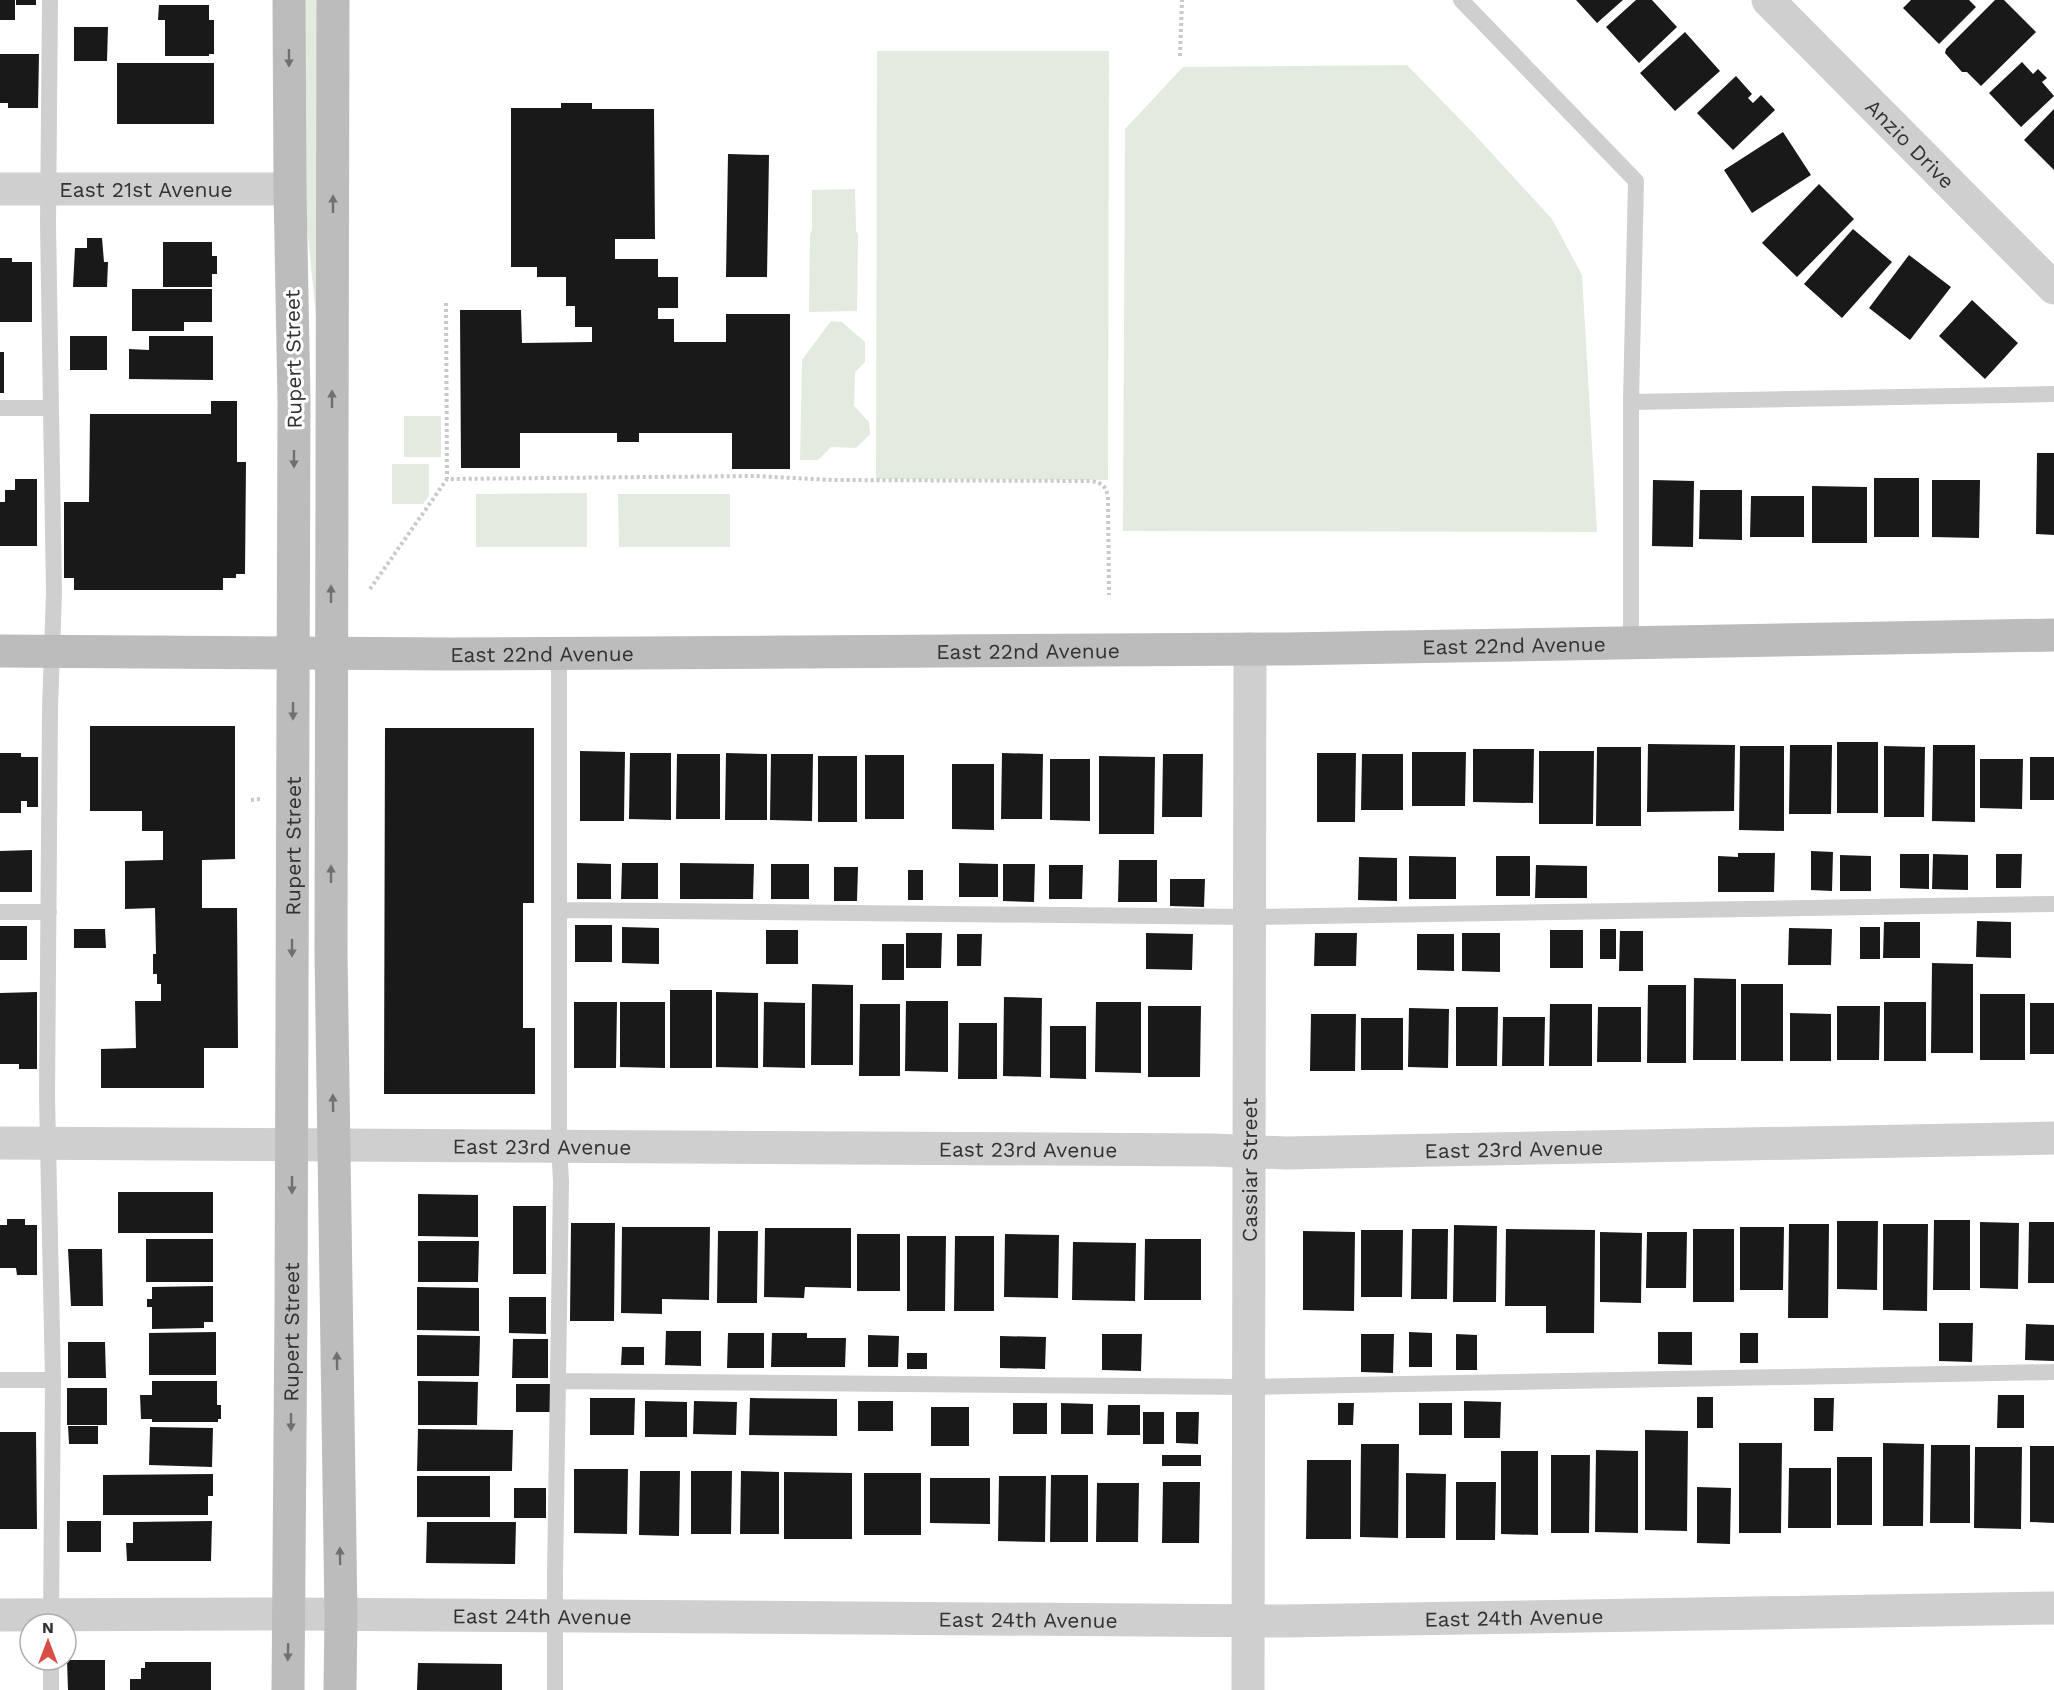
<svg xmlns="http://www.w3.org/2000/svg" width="2054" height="1690" font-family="'Work Sans',sans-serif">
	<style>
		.green { fill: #e3eadf }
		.building { fill: #191919 }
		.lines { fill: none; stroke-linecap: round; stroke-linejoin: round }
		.path { stroke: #c9c9c9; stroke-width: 4; stroke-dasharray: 3 3; stroke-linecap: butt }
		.lane { stroke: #cfcfcf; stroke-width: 16 }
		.street { stroke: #cfcfcf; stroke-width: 33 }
		.secondary { stroke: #bcbcbc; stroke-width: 33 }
		.oneway { fill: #707070 }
		.labels { text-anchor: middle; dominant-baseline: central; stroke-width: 6; stroke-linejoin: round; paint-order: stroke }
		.street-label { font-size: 21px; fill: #323232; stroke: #fff }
	</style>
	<rect width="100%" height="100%" fill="#fff"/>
	<path class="green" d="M301,0h18v347l-12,-121z
		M877,51h232l-1,429 -232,-1z
		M1407,65l68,70 77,84 30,56 15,257 -474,-1 2,-402 58,-62z
		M855,189l1,42 2,3 -1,77 -48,1 1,-78 2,-4v-40z
		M831,321l11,1 23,20v20l-10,10 -1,34 15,16 1,12 -14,14 -25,-1 -13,13h-18l2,-100z
		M404,416h37v41h-37z
		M392,464h37v32l-6,8h-31z
		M587,493v54h-111v-53z
		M618,494h112v53h-111z"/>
	<path class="building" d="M0,0h15v20h-15z
		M16,0h20v5h-20z
		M1576,0h47l-26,23z
		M1636,0h16l25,27 -38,36 -33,-36z
		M1911,0h58l7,7 -37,37 -36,-36z
		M1995,0h9l32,32 -55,54 -14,-14h-5l-17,-19 1,-4z
		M159,5h50v15h5v34h-5v2h-44v-36h-7z
		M74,27h34l-1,34h-33z
		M1685,32l35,39 -45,40 -35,-38z
		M0,54h39l-1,54h-30v-5h-8z
		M2022,62l11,12 5,-5 9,9 -5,4 12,14 -33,31 -32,-34z
		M117,63h97v61h-97z
		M1736,76l16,18 -4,4 5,5 8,-8 14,15 -42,40 -36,-37z
		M561,103h31v6h62l1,130h-40v20h43v18h20v31h-20v11h16v23h52v-28h64v155h-58v-36h-93v9h-22v-9h-97v35h-59l-1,-158h61l1,33 70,-1v-15h-17v-21h-9v-29h-29v-10h-26v-159h50z
		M2054,109v61l-30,-30z
		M1783,132l28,43 -59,38 -28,-43z
		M728,154l41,1 -2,122h-41z
		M1819,184l35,35 -57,58 -35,-34z
		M1853,229l39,33 -50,56 -38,-34z
		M87,238h15l2,24h4l-1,25h-34l2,-39h12z
		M163,242h49v14h5v18h-5v13h-49z
		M1909,255l42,32 -41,53 -41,-32z
		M0,258h12v4h20v60h-32z
		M132,289h80v33h-28v9h-52z
		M1972,300l46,43 -33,36 -46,-43z
		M70,336h37v34h-37z
		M149,336h64v44l-84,-1v-30l20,1z
		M0,352h4v41h-4z
		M211,401h26v61h9l-1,112h-9v4h-13v12h-149v-12h-10v-76h25l1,-88h121z
		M2037,453h17v82l-18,-1z
		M1874,478h45v59h-45z
		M15,479h22v67h-37v-44h5v-12h10z
		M1653,480l41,1 -1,66 -41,-1z
		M1932,480h48l-1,58 -47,-1z
		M1812,486l55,1v56h-55z
		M1700,490h42v50l-43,-1z
		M1751,496h53v41h-54z
		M90,726h145v133l-33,1v48h35l1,140h-34v40h-103v-39l35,-1 -1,-47h26v-17h-4v-10h-4v-20h3l-1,-46 -30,1v-48l38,-1v-29h-21v-20h-52z
		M385,728h149v175h-11v125h12v66h-151z
		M1837,742h41v71h-41z
		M1648,744l87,1 -1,66 -87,1z
		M1790,745h42l-1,69h-42z
		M1933,745h42v77l-43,-1z
		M1740,746h44v85l-45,-1z
		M1884,746l41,1 -1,70h-40z
		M1597,747h44v79h-45z
		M1473,749h61l-1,54 -60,-1z
		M580,751l45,1 -1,69h-44z
		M1539,751h55l-1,73h-54z
		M1412,752h54l-1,54h-53z
		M0,753h21v4h17v50h-11v-6h-6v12h-21z
		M630,753h41v67l-42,-1z
		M726,753l41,1v66h-42z
		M1002,753l41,1 -1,65h-41z
		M1317,753h39l-1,69h-38z
		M677,754h43v65h-44z
		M771,754h42l-1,67 -42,-1z
		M1163,754h40l-1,63h-40z
		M1362,754h41v56h-42z
		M865,755h39v64h-39z
		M818,756h39v66h-39z
		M1099,756l56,1 -1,77h-55z
		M2030,757h24v43h-24z
		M1050,759h40v62l-40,-1z
		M1980,759h43l-1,50 -42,-1z
		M952,764h42v66l-42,-1z
		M32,850v42h-32v-41z
		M1811,851l22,1 -1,39 -21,-1z
		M1738,853h37l-1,39h-56v-36l20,1z
		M1900,854h29v35l-29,-1z
		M1933,854l35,1v35l-36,-1z
		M1996,854h26l-1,34h-25z
		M1840,855l31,1v35h-31z
		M1409,856l47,1v42h-47z
		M1496,856h34v40h-34z
		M1359,857l38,1v43l-39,-1z
		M1119,860h38v42h-39z
		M577,863l34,1v35h-34z
		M622,863h36v36h-37z
		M680,863l74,1 -1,35h-73z
		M959,863l39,1v33h-39z
		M771,864h38v35h-38z
		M1003,864h32l-1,38 -31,-1z
		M1049,865h34l-1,34h-33z
		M1536,865l51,1v32h-52z
		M834,867h24l-1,34h-23z
		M908,870h15v30h-15z
		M1170,879h35l-1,28 -34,-1z
		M1977,921l34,1v36l-35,-1z
		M1884,922h36v36h-37z
		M575,925h37v37h-37z
		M0,926h27v34h-27z
		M622,927l37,1v36l-37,-1z
		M1860,927h20v32h-20z
		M1789,928l43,1 -1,36h-43z
		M74,929h31l1,19h-32z
		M1600,929h16v30h-16z
		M766,930h32v34h-32z
		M1550,930h33v38h-33z
		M1620,931h23v40h-24z
		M906,933h36l-1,35h-35z
		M1146,933l47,1 -1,36 -46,-1z
		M1315,933h42l-1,33h-42z
		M1462,933h38v39l-38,-1z
		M957,934h25l-1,32h-24z
		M1417,934h37v37l-37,-1z
		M882,944h22v36h-22z
		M1932,963l41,1v89h-42z
		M1694,978l42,1v81h-43z
		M812,984l41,1v80h-42z
		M1741,984h42v77h-42z
		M1648,985h38v78h-39z
		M670,990h42v78h-42z
		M37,992v77h-18v-5h-19v-71z
		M716,992l42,1v75l-42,-1z
		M1980,994h45v66h-45z
		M1004,997l38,1 -1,79 -38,-1z
		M906,1001h42v71l-43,-1z
		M574,1002h43l-1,66h-42z
		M620,1002h45v66l-45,-1z
		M764,1002l41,1v65l-42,-1z
		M1096,1002h45v71l-46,-1z
		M1884,1002h42v59h-42z
		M2030,1003h24v51h-24z
		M860,1004h40v72h-41z
		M1550,1004h42v62h-43z
		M1148,1006h53l-1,71h-52z
		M1837,1006h43l-1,54h-42z
		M1456,1007h42l-1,59h-41z
		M1598,1007h43v55h-44z
		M1409,1008l40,1 -1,59 -40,-1z
		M1790,1013l41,1v47h-41z
		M1311,1014h45l-1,57h-45z
		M1503,1017h42l-1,49h-42z
		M1361,1018h42v52h-42z
		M959,1023h38v56h-39z
		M1050,1026h36v53l-36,-1z
		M118,1192h95v41h-95z
		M418,1194l60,1v42l-60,-1z
		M513,1206h33v68h-33z
		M7,1219h18v6h12v50h-20l-1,-7h-16v-43h7z
		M1934,1220h36v70h-37z
		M1837,1221h41l-1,69 -40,-1z
		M1980,1222l39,1 -1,66 -38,-1z
		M2029,1222h25v61h-26z
		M571,1223h44l-1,98h-44z
		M1789,1224h40l-1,94h-40z
		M1883,1224h45l-1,87 -44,-1z
		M1454,1225l43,1 -1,76h-43z
		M622,1227h88l-1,73 -47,-1v15l-41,-1z
		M1740,1227h44l-1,63h-43z
		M765,1228h86v60l-46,-1 -1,11 -40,-1z
		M1412,1229h36l-1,70h-36z
		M1506,1229l89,1 -1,103h-48v-27h-41z
		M1693,1229h41v73h-41z
		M1361,1230h42l-1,67h-41z
		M718,1231h40l-1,72h-40z
		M1303,1231l52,1 -1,79 -51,-1z
		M1600,1232l42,1 -1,70 -41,-1z
		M1647,1232h40l-1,56h-40z
		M857,1234h43v57h-43z
		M1005,1234l54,1 -1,63 -54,-1z
		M907,1236h39l-1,75h-38z
		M955,1236h39v75h-40z
		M146,1239h67v43h-67z
		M1145,1239h56v61h-57z
		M418,1241h61l-1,41h-60z
		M1073,1242l63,1 -1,58 -63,-1z
		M68,1249h34l1,57h-32z
		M213,1286v36h-9v6l-52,1v-22h-5v-8h5v-12z
		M417,1287l62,1v43l-62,-1z
		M509,1297h37v37l-37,-1z
		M1939,1323h34l-1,39 -33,-1z
		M2026,1324l28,1v36l-29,-1z
		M666,1331h35v35l-36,-1z
		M216,1332v43h-67v-42z
		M1409,1332l23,1v34h-23z
		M1658,1332h34v33l-34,-1z
		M728,1333h36v35h-37z
		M772,1333h35v5h39l-1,29h-74z
		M1740,1333h18v30h-18z
		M1102,1334h40l-1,37 -39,-1z
		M1361,1334h33l-1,39 -32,-1z
		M1456,1334l21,1v35h-21z
		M417,1335l63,1 -1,40h-62z
		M868,1335l31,1 -1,31h-30z
		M1000,1336l46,1 -1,32 -45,-1z
		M513,1339h35v39h-36z
		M68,1342h37l1,36h-38z
		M622,1347h22v18h-23z
		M907,1353h20v16h-20z
		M152,1381h65v24h4v14h-3v3h-66v-3h-11l-1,-24h12z
		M418,1381l60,1 -1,43h-59z
		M516,1384h34v28h-34z
		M67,1388h40v37h-40z
		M1998,1395h26v33h-27z
		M1697,1397h16v31h-16z
		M590,1398h45l-1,37h-44z
		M750,1398l87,1v37l-88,-1z
		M1814,1398h20l-1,33h-19z
		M645,1401l42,1v35h-42z
		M694,1401l43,1 -1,33 -43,-1z
		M858,1401h35v30h-35z
		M1464,1401l37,1 -1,36h-36z
		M1013,1403h34v31h-34z
		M1061,1403l32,1v30h-32z
		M1338,1403h16l-1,22h-15z
		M1419,1403h33v32h-33z
		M1108,1405h32v30h-33z
		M931,1407h38v39h-38z
		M1143,1412h21v32h-21z
		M1176,1412h23l-1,32 -22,-1z
		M68,1426h30v18h-29z
		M150,1427l63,1 -1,39 -63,-2z
		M418,1429l95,1 -1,41h-95z
		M1645,1430l43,1 -1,100 -42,-1z
		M0,1432h36l1,97h-37z
		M1739,1443h43l-1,90h-42z
		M1883,1443l41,1 -1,82h-40z
		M1361,1444h38l-1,94 -38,-1z
		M1931,1445h39v78h-40z
		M2030,1446h24v77l-24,-1z
		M1975,1447h47l-1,82 -47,-1z
		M1596,1450l42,1v82l-43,-1z
		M1501,1451h37v84l-37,-1z
		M1162,1455h39v11h-39z
		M1551,1455h39l-1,78h-38z
		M1837,1457h35v68h-35z
		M1307,1460h44v79h-45z
		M1789,1468h42v60h-43z
		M574,1469h54l-1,65 -53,-1z
		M640,1471h40l-1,65 -40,-1z
		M691,1471h41l-1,63h-40z
		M741,1471l38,1v62h-39z
		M784,1472l68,1v66h-68z
		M864,1473h57v62h-57z
		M1406,1473l40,1 -1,64h-39z
		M213,1474v22h-5v19h-105v-40z
		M1051,1475h37v67h-38z
		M417,1476h73v41h-73z
		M999,1476h47l-1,66 -47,-1z
		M930,1478h60v46l-60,-1z
		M1163,1482h37l-1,61h-37z
		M1456,1482h40l-1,58h-39z
		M1097,1483h42l-1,59h-42z
		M1697,1487l34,1 -1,56 -33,-1z
		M514,1488h32v30h-32z
		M67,1521h34v31h-34z
		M212,1521l-1,40h-84l-1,-18h7v-21z
		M427,1522h89l-1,42 -89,-1z
		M67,1660h38v30h-37z
		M145,1662h66v28h-81v-11h11v-11h4z
		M418,1663l84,1v26h-85z"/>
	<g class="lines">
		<path class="path" d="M1180,56l2,-56
			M446,303l1,176
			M370,589l77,-110 308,-3 77,4 259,1c11,2 15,5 17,16l1,98
			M251,800l9,-1"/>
		<path class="lane" d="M50,0l-2,224 6,368 -4,117 -3,387 6,284 -2,239
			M1461,0l175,181 -5,221v242
			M1631,402l423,-8
			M0,408h50
			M559,910l692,7 803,-13
			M0,912h49
			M0,1380h53
			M558,1381l690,6 806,-15
			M51,1690v-30
			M555,1690v-113l6,-396 -2,-35v-494"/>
		<g class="street">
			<path id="s1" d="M1768,0l286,288"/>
			<path id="s2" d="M0,189h290"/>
			<path id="s3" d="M0,1143l1213,7 73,3 768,-15"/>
			<path id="s4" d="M0,1615l289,-1 995,7 770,-13"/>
			<path id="s5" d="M1248,1690l2,-1041"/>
		</g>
		<g class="secondary">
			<path d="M333,0l-2,953 10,662 -1,75"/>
			<path id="s6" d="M0,651l451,3 836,-5 767,-14"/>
			<path id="s7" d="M288,1690l3,-380 3,-909 -4,-212 -1,-189"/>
		</g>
	</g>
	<defs><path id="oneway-solid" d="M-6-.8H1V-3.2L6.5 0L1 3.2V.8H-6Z" transform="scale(1.5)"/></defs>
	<g class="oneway">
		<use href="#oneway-solid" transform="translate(289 58) rotate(90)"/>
		<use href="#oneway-solid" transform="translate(333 204) rotate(-90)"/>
		<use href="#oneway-solid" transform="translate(332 399) rotate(-90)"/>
		<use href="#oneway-solid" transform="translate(294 459) rotate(90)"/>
		<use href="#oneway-solid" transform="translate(331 594) rotate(-90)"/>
		<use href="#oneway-solid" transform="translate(293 711) rotate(90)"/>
		<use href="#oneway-solid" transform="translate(331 874) rotate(-90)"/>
		<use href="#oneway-solid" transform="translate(292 948) rotate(90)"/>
		<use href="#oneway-solid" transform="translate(333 1103) rotate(-91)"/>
		<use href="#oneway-solid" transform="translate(292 1185) rotate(90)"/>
		<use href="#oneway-solid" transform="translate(337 1361) rotate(-91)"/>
		<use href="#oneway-solid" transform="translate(291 1422) rotate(90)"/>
		<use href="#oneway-solid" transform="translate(340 1556) rotate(-91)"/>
		<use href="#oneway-solid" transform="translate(288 1652) rotate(91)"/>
	</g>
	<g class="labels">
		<g class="street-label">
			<text stroke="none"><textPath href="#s1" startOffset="202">Anzio Drive</textPath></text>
			<text stroke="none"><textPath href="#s2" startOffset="146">East 21st Avenue</textPath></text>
			<text transform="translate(293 359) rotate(-91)">Rupert Street</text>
			<text stroke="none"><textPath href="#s6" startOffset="1514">East 22nd Avenue</textPath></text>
			<text stroke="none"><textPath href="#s6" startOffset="1028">East 22nd Avenue</textPath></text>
			<text stroke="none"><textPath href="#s6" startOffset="542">East 22nd Avenue</textPath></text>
			<text stroke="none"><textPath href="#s7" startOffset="844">Rupert Street</textPath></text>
			<text stroke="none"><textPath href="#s3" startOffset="542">East 23rd Avenue</textPath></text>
			<text stroke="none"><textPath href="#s3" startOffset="1028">East 23rd Avenue</textPath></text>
			<text stroke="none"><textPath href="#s3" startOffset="1514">East 23rd Avenue</textPath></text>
			<text stroke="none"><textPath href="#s5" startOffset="520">Cassiar Street</textPath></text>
			<text stroke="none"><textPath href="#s7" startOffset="358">Rupert Street</textPath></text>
			<text stroke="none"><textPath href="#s4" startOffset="542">East 24th Avenue</textPath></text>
			<text stroke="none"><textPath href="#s4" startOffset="1514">East 24th Avenue</textPath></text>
			<text stroke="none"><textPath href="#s4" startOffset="1028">East 24th Avenue</textPath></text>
		</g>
	</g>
	<g transform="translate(48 1642)"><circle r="28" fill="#ffffff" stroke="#adadad" stroke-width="1.5"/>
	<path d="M0-4.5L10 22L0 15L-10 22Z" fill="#d54f47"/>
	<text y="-9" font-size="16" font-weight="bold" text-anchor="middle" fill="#323232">N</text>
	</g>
</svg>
